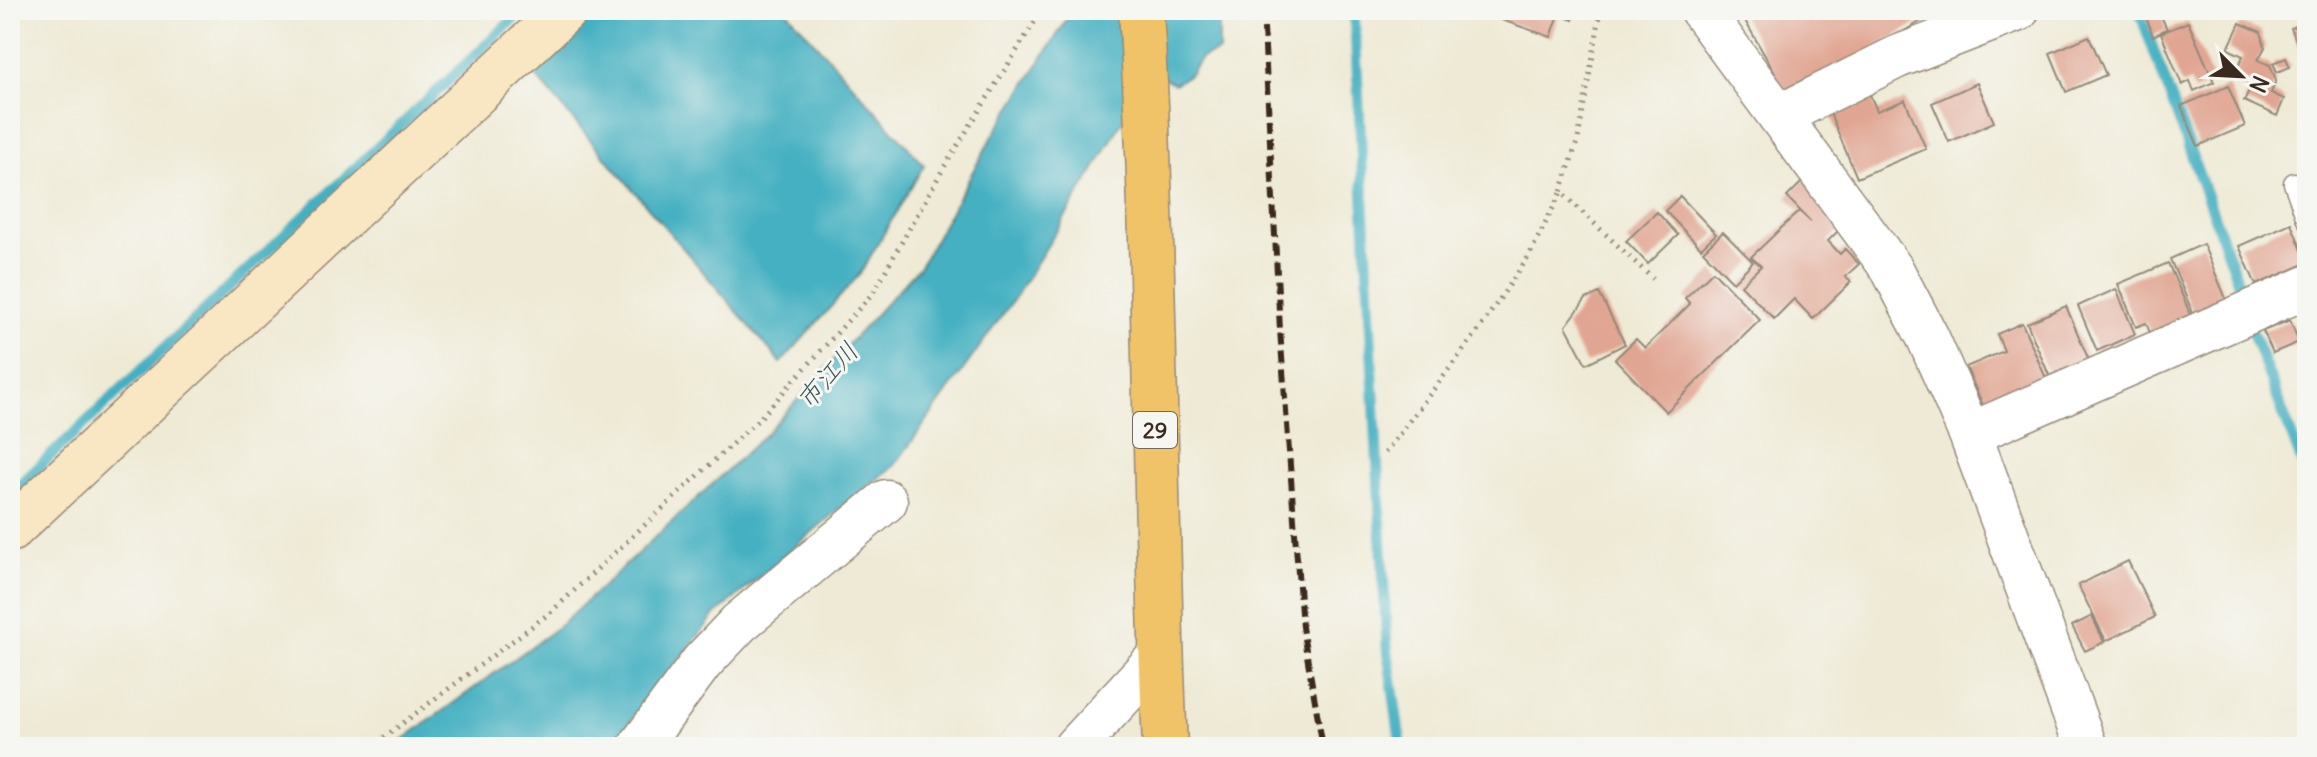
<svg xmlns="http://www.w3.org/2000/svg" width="2317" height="757" font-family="Delius,'Klee One',sans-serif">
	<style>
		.water { fill: #44b0c1; stroke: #406d70; stroke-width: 2 }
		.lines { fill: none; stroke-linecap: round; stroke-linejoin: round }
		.stream { stroke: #44b0c1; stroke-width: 11 }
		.building { fill: #e1a693 }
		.lane-casing { stroke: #958a7a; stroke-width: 23 }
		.street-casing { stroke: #958a7a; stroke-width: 45 }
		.secondary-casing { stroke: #958a7a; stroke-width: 47 }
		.primary-casing { stroke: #958a7a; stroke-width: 47 }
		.path { stroke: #958a7a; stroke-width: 5; stroke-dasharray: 2 6; stroke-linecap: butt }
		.lane { stroke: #fff; stroke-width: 20 }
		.street { stroke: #fff; stroke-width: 42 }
		.secondary { stroke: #f9e7c3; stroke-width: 44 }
		.primary { stroke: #f1c369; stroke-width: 44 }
		.rail { stroke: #3b2a1e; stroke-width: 6; stroke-dasharray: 12 6; stroke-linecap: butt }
		.labels { text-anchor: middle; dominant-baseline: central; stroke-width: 6; stroke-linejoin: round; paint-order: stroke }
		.shield { fill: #f6f6f2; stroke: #73675e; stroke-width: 2 }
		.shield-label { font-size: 22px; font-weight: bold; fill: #3b2a1e }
		.water-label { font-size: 26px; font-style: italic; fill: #3e5957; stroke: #f6f6f2 }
	</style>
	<rect width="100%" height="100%" fill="#f6f6f2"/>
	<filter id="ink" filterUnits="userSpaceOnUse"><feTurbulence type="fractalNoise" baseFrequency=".0125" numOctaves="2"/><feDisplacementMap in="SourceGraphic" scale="16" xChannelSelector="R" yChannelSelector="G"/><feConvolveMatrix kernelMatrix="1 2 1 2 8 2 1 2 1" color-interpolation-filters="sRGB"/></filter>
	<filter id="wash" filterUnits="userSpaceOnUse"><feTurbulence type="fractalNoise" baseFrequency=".006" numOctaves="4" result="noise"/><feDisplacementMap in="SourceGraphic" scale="32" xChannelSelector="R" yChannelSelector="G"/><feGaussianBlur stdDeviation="1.8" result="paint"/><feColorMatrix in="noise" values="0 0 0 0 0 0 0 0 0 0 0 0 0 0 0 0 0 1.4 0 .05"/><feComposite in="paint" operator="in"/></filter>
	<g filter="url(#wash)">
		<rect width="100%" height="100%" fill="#efead5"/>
		<path class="water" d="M592,10h194l138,155 -64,109 -79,89 -252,-295z
			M1073,10h146v41l-18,7 -11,16 -16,10 -23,-14 -56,99 -79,127 -121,169 -49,38 -132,113 -104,131h-217l168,-122 207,-193 152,-166 71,-127z"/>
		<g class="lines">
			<path class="stream" d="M1354,10l33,636 14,101
				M2139,10l104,286
				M10,19l10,-9
				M2252,331l55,145
				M10,494l513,-484"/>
		</g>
		<g id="blocks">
			<path class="building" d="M1505,10h71l-3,10 -14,-5 -8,22 -49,-17z
				M1739,10h201l-151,88z
				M2159,12l8,17 -14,7 -7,-19z
				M2307,21v24l-8,3 -8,-20z
				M2188,22l26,60 -20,9 -4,-10 -8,4 -21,-52z
				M2240,23l21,9 4,15 -7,13 12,5 6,15 -5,13 13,6 -7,17 -33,-15 8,-17 -18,-8 9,-20 -15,-7z
				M2089,36l17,39 -40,17 -16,-39z
				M2286,58l4,9 -13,5 -4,-9z
				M1977,83l17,39 -45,20 -17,-39z
				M2228,86l17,40 -47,20 -17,-40z
				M1867,88l10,23 28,-11 21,49 -69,29 -30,-72z
				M1807,177l38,47 -17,17 12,13 5,-5 14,15 -14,13 6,5 -38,37 -19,-20 -20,20 -33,-34 20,-19 -10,-9 48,-46 12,11 -24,-25z
				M1680,196l36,38 -15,14 -36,-37z
				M1657,212l21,23 -30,29 -22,-23z
				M2291,223l16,40 -51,22 -17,-39z
				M1723,232l30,30 -20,20 -30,-31z
				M2203,244l24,57 -33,15 -24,-57z
				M2168,263l25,57 -41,18 -6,-15 -10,4 -18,-43z
				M1713,271l47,49 -94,92 -51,-53 21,-20 9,9 45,-44 -5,-6z
				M2116,289l19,45 -38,17 -19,-45z
				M1599,293l26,51 -39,20 -20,-38 20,-27z
				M2066,306l24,57 -39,17 -24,-57z
				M2290,320l9,22 -26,11 -10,-22z
				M2022,323l26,60 -63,27 -19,-43 38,-16 -7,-17z
				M2128,561l27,56 -49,24 -28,-56z
				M2092,616l12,26 -19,9 -13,-25z"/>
		</g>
	</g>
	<g filter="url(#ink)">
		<use href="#blocks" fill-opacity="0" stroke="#958a7a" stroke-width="2"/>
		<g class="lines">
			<defs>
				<path id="lane" d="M2294,183l13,36"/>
				<path id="street" d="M1701,10l191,259 36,69 42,96 116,313
					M1779,116l118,-59 121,-47
					M1970,434l337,-147
					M639,747l63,-85 37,-39 147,-122
					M1075,747l85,-92"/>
				<path id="secondary" d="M10,530l555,-520"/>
				<path id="primary" d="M1141,10c15,245 13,491 24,737"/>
			</defs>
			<use href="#lane" class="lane-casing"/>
			<use href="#street" class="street-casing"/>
			<use href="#secondary" class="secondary-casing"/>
			<use href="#primary" class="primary-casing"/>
			<path class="path" d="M1601,10l-23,129 -17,53 92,87
				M1385,453l93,-122 51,-75 32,-64
				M371,747l180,-135 209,-194 113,-125 70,-124 99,-159"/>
			<use href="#lane" class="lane"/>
			<use href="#street" class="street"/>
			<use href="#secondary" class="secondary"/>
			<use href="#primary" class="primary"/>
			<path class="rail" d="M1263,10l17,320 22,297 21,120"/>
		</g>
	</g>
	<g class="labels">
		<rect class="shield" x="1133" y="412" width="44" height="36" rx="6"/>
		<g class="shield-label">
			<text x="1155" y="430">29</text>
		</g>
		<g class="water-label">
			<text transform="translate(827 375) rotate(-49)">市江川</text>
		</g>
	</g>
	<rect width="2317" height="757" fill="none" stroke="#f6f6f2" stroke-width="40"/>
	<g transform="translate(2241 76) rotate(114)" stroke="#f6f6f2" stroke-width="6" paint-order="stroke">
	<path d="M0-6L14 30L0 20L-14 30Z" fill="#3b2a1e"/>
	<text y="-12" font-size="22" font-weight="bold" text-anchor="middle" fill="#3b2a1e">N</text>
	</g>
</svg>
